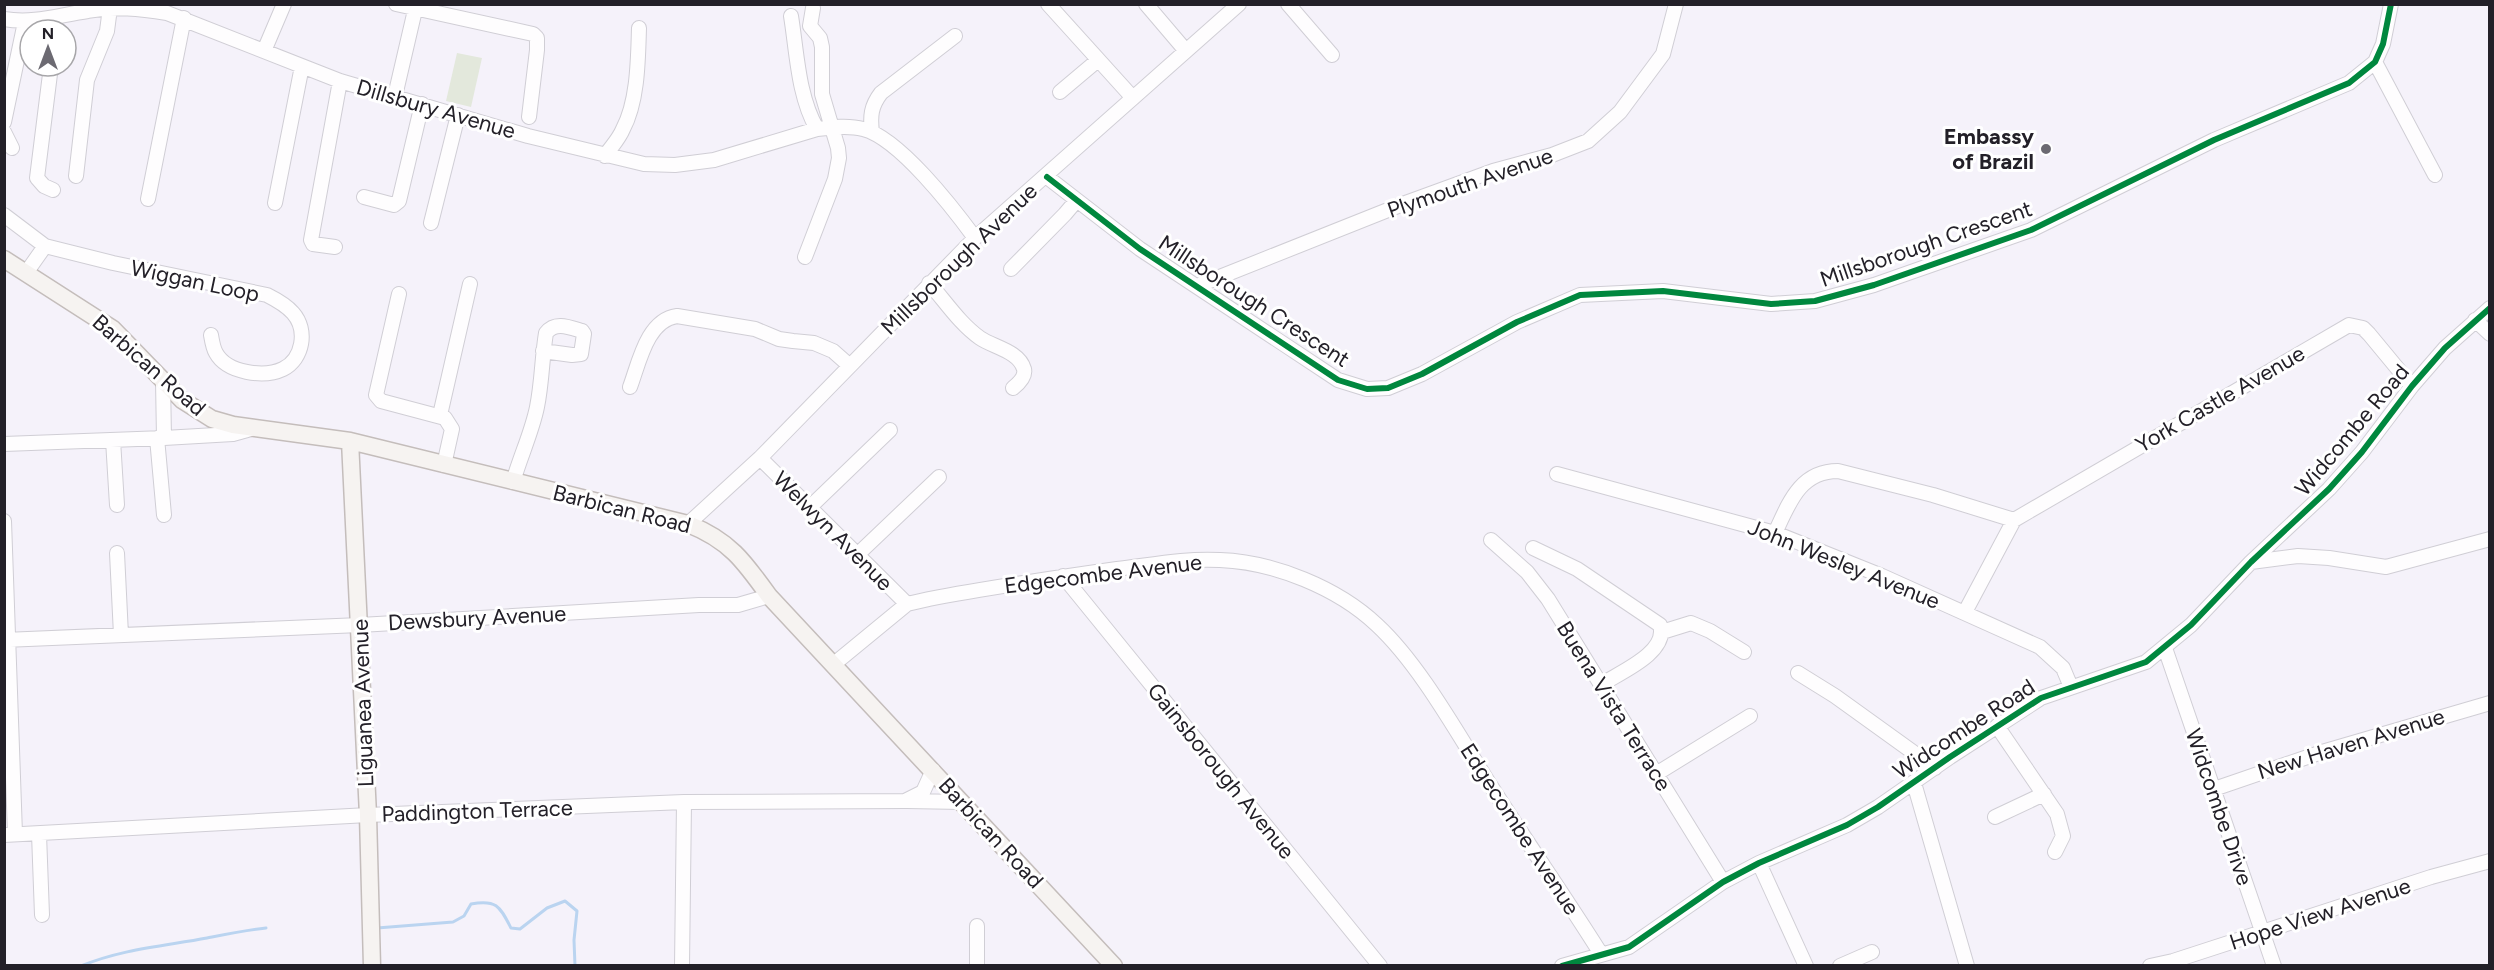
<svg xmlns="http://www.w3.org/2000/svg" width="2494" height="970" font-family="Figtree,sans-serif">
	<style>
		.green { fill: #e3e8dc }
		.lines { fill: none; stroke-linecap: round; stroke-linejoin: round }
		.stream { stroke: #bad4f0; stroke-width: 3 }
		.minor-casing { stroke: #d0ced5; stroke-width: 16 }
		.major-casing { stroke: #c4bdbb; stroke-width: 19 }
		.minor { stroke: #fefdfe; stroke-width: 14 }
		.major { stroke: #f6f3f1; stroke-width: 16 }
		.cycleway-casing { stroke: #fff; stroke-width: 10 }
		.cycleway { stroke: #00873e; stroke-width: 6 }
		.poi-dot { fill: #6c6a72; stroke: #fff; stroke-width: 2 }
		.labels { text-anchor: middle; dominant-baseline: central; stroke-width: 6; stroke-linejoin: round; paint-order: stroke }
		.street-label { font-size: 22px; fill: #232028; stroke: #fff }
		.poi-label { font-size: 22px; font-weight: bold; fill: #232028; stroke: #fff; text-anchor: end }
	</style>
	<rect width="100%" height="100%" fill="#f5f2fa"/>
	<path class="green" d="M457,53l25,5 -11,49 -25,-6z"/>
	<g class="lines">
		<path class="stream" d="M377,928l76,-6 11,-6 7,-12c26,-5 29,3 40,24l9,1 27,-21 18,-7 12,10 -3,29 1,26
			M81,966c41,-17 83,-20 126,-28 20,-4 39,-8 59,-10"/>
		<defs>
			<path id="minor" d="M396,4l137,30 4,4v12l-8,67
				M1048,4l85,94
				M1146,4l40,47
				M1288,4l44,51
				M791,16c6,37 7,80 26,113
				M4,19c30,5 55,-4 84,-8 26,-5 53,-2 79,2l173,68 188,55 116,28 31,1 39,-5 103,-31c15,-2 32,-4 46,0 36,9 90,79 112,109
				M264,51l20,-47
				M2375,62l60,113
				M51,66l-14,112 7,8 9,4
				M1060,92l38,-32
				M395,96l20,-86
				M4,122l21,-100
				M4,132l8,16
				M872,132c-2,-16 -1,-26 9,-39l74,-57
				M605,156c6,-9 14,-17 18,-27 15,-28 15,-70 16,-101
				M76,176l11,-96 20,-49 3,-23
				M1047,177l93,72 198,131 29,9 21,-1 34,-14 95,-52 63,-27 83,-4 108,13 44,-3 59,-16 157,-55 183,-90 135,-57 26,-21 8,-18 8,-40
				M364,197l30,8 5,-4 23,-97
				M148,199l36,-181
				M275,203l27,-137
				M4,215l41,31
				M431,223l27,-108
				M335,247l-22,-3 -2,-4 29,-159
				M805,257l30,-78 4,-21 -1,-10 -16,-54v-47l-2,-9 -10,-12 3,-18
				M1011,269l54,-55 11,-13
				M26,273l19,-27 68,17 154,32c10,5 19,10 26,18 15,17 10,46 -10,56 -19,9 -56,4 -67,-16 -3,-5 -4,-12 -5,-18
				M929,283c16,18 31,41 51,55 13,9 39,13 44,31 2,8 -6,15 -11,19
				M1197,286l211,-84 85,-31 59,-16 36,-14 32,-29 43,-58 13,-50
				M399,294l-23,101 5,6 64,17 7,11 -8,36
				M2475,320l15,14
				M163,381l1,57
				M630,387c9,-24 17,-67 47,-71l78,13 24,10 14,2 21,2 19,8 17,15
				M440,415l30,-131
				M157,438l7,77
				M113,440l4,65
				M4,444l160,-6 69,-4 18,-5
				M760,458l147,146
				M1557,474l218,59 107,43 158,71 23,21 8,19
				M513,482c7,-25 19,-50 24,-75 5,-24 5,-50 9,-74 9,-12 23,-6 36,-2l2,3 -3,20 -9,1 -29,-4
				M809,508l81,-78
				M2014,520l335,-195 14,3 6,6 43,52
				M4,521l11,313
				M688,524l72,-66 215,-220 264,-234
				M1775,533c14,-30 25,-62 63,-62l95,24 81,25
				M1491,540l36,32 21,27 175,283
				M1533,548l44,21 83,56c9,27 -39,47 -58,59
				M117,553l4,82
				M857,555l82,-78
				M2251,562l47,-6 31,2 57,9 104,-28
				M1063,576l317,390
				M1965,612l49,-92
				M1662,632l29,-9 19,8 34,21
				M4,640l356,-15 339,-20h39l31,-9
				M2165,648l109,318
				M834,664l73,-60 22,-5c62,-12 125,-21 188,-30 34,-4 68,-11 103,-9 54,2 118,28 157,65 42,39 79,106 110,155 37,58 77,115 114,174
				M1798,673l37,23 100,72
				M1997,726l60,88 6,22 -8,16
				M1656,774l94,-58
				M1914,783l53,183
				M2214,789l108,-37 168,-49
				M907,801l55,1
				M1995,817l49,-23
				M39,834l3,81
				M4,835l364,-20 316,-13 221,-1 18,-9 10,-22
				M1759,863l47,103
				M682,966l2,-164
				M977,966v-40
				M1562,966l67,-19 94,-65 36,-19 88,-38 31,-18 72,-50 91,-59 105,-36 45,-37 60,-63 78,-73 33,-37 50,-66 33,-38 45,-40
				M1840,966l32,-14
				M2150,966l23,-5 258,-84 59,-16"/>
			<path id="major" d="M4,259l109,70 69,71 30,19 21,6 117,16 338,83c41,16 56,37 81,72l345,370
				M350,441l18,374 4,151"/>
		</defs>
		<use href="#minor" class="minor-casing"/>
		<use href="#major" class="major-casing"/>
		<use href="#minor" class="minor"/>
		<use href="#major" class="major"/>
		<defs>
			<path id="cycleway" d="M1047,177l93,72 198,131 29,9 21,-1 34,-14 95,-52 63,-27 83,-4 108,13 44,-3 59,-16 157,-55 183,-90 135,-57 26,-21 8,-18 8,-40
				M1562,966l67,-19 94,-65 36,-19 88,-38 31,-18 72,-50 91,-59 105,-36 45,-37 60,-63 78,-73 33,-37 50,-66 33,-38 45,-40"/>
		</defs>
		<use href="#cycleway" class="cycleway-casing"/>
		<use href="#cycleway" class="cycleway"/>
	</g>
	<circle class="poi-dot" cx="2046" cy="149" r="6"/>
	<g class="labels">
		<g class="street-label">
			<text transform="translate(436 109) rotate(16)">Dillsbury Avenue</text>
			<text transform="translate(1470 183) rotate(-19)">Plymouth Avenue</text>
			<text transform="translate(1926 244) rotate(-19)">Millsborough Crescent</text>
			<text transform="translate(959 259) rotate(-44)">Millsborough Avenue</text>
			<text transform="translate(195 281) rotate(12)">Wiggan Loop</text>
			<text transform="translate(1254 301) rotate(33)">Millsborough Crescent</text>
			<text transform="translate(149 365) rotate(41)">Barbican Road</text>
			<text transform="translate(2220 399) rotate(-30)">York Castle Avenue</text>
			<text transform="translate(2352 430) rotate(-50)">Widcombe Road</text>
			<text transform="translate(622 509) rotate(14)">Barbican Road</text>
			<text transform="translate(833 531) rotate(45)">Welwyn Avenue</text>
			<text transform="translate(1844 564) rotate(22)">John Wesley Avenue</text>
			<text transform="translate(1103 574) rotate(-7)">Edgecombe Avenue</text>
			<text transform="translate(477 618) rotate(-3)">Dewsbury Avenue</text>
			<text transform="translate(363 703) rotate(-92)">Liguanea Avenue</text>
			<text transform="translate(1614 706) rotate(58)">Buena Vista Terrace</text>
			<text transform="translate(1964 729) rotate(-33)">Widcombe Road</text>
			<text transform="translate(2351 744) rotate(-17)">New Haven Avenue</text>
			<text transform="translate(1221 771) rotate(51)">Gainsborough Avenue</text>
			<text transform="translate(2219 807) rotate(71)">Widcombe Drive</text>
			<text transform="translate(477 811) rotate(-2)">Paddington Terrace</text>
			<text transform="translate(1520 829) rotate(57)">Edgecombe Avenue</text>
			<text transform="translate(991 833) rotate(47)">Barbican Road</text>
			<text transform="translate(2320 914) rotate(-18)">Hope View Avenue</text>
		</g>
		<g class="poi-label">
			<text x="2034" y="136">Embassy<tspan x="2034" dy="25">of Brazil</tspan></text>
		</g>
	</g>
	<rect width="2494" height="970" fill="none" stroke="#232028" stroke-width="12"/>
	<g transform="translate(48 48)"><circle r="28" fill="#ffffff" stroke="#a7a6a9" stroke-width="1.5"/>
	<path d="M0-4.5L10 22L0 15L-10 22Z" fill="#6c6a72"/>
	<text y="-9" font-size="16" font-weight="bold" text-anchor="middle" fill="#232028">N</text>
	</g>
</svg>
